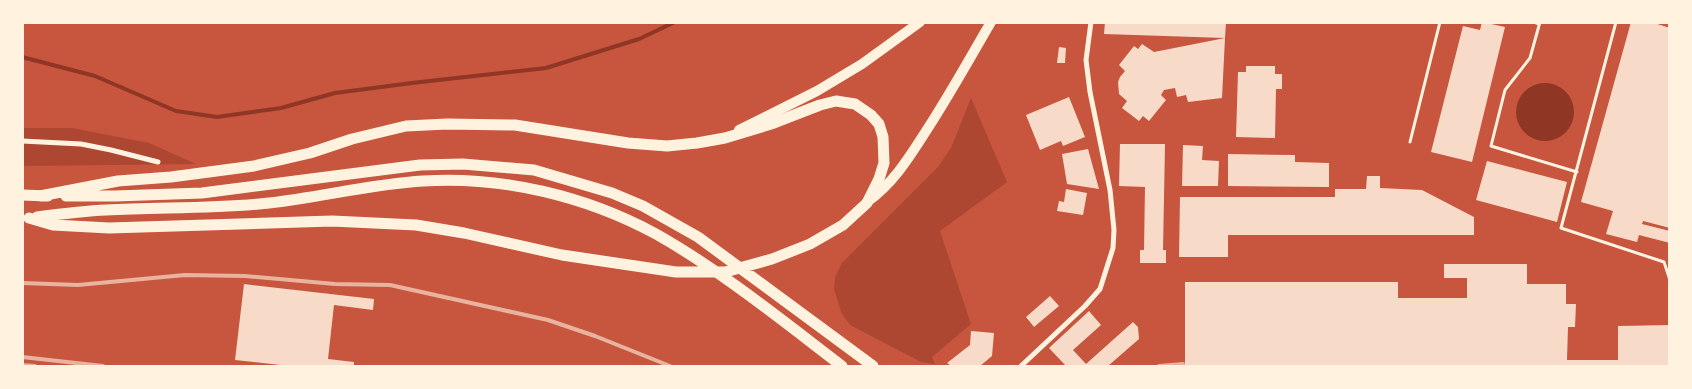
<svg xmlns="http://www.w3.org/2000/svg" width="1692" height="389" font-family="Inter,sans-serif">
	<style>
		.green { fill: #ae4732 }
		.water { fill: #8f3625 }
		.lines { fill: none; stroke-linecap: round; stroke-linejoin: round }
		.stream { stroke: #8f3625; stroke-width: 4 }
		.building { fill: #f7dbc8 }
		.service { stroke: #fff3e0; stroke-width: 3 }
		.minor { stroke: #fff3e0; stroke-width: 5 }
		.trunk { stroke: #fff3e0; stroke-width: 10 }
		.motorway { stroke: #fff3e0; stroke-width: 11 }
		.rail { stroke: #e9b49f; stroke-width: 4 }
	</style>
	<rect width="100%" height="100%" fill="#c8553d"/>
	<path class="green" d="M971,98l36,84 -67,49 31,93 -39,33 3,7 -14,-2 -71,-37 -9,-13 -7,-23 1,-12 7,-14 96,-96 13,-19z
		M22,128h50l77,15 47,21 -173,2z"/>
	<path class="water" d="M1516 112a29 29 0 1 1 58 0a29 29 0 1 1-58 0Z"/>
	<g class="lines">
		<path class="stream" d="M22,57l73,19 81,35 41,6 64,-9 54,-15 77,-10 134,-15 93,-29 36,-17"/>
	</g>
	<path class="building" d="M1105,22h121l-1,16 -121,-4z
		M1482,22l23,5 -33,135 -41,-10 32,-126 17,4z
		M1631,22h20l19,6v200l-27,-7 -1,3 28,7v12l-31,-8 -2,7 -31,-8 7,-23 -32,-9z
		M1225,38l-3,60 -34,4 -2,-7 -9,2 -2,-9 -11,2 -3,5 5,5 -17,21 -6,-5 -4,5 -17,-13 5,-7 -8,-7 -1,-12 2,-5 5,-6 -6,-6 15,-19 4,3 4,-5 12,8z
		M1059,47l7,1 -1,15h-8z
		M1246,66h29v8h7v15h-6l-1,49 -39,-1 2,-65h8z
		M1069,97l16,40 -22,9 -2,-5 -21,9 -14,-35z
		M1120,144h45l-2,106h3v13h-26v-13h4l1,-63 -26,-1z
		M1183,145l20,1 -1,14 17,1 -1,25h-36z
		M1088,149l11,40 -32,-5 -5,-30z
		M1228,154l67,1v7l34,1v24l-101,-1z
		M1487,161l80,21 -10,40 -81,-22z
		M1367,176h13v12l42,2 52,27v18h-246v22h-49l1,-60h155v-8h31z
		M1066,189l21,4 -4,22 -26,-4 2,-10 5,1z
		M1444,264h83v20h39v20h10l-1,23h-7l-1,33h51v-34l52,-1v41h-485v-84h213v16h69v-20h-23z
		M244,284l130,15 -1,11 -39,-5 -6,54 26,3v4h-65l-54,-6z
		M1050,296l9,10 -25,21 -8,-10z
		M1089,311l12,14 -28,25 13,14 47,-42 5,5 1,12 -31,27h-42l-17,-18z
		M971,331l23,2 -2,23 -12,10h-29l-4,-3 23,-18z"/>
	<g class="lines">
		<path class="service" d="M1534,22l5,2
			M1540,22l-10,36 -25,32 -14,56 86,26
			M1616,22l-55,206 103,34 6,18
			M1410,142l30,-120"/>
		<path class="minor" d="M22,141l59,3 30,6 47,12
			M1021,366l64,-60 15,-17 13,-41 1,-18 -4,-40 -20,-98 -4,-32 5,-38"/>
		<path class="trunk" d="M739,130l78,-39 45,-27 58,-42
			M867,202c27,-19 43,-46 61,-74 22,-34 42,-70 63,-106"/>
		<path class="motorway" d="M22,195l26,1
			M66,196h49l87,-3 218,-28 43,-1 71,6 78,23 31,13 55,31 175,129
			M37,217c23,-3 46,-6 69,-7 54,-3 109,-1 163,-7 52,-6 103,-19 154,-22 80,-5 163,15 233,53 64,36 127,87 186,132
			M29,218l24,7 56,3 223,-7 84,4 48,8 98,22 114,17h49l47,-13 38,-15 33,-19 24,-22 12,-24 5,-16 -1,-26 -4,-13 -8,-9 -16,-11 -19,-3 -16,4 -49,19 -46,14 -28,5 -30,3 -39,-3 -113,-18 -68,-1 -41,2 -54,13 -42,14 -56,13 -83,11 -53,4 -78,15"/>
		<path class="rail" d="M22,283l56,2 107,-10 60,1 90,8 55,1 158,35 47,16 75,30
			M22,357l81,9
			M22,365l13,1
			M1159,366l24,-2"/>
	</g>
	<rect width="1692" height="389" fill="none" stroke="#fff3e0" stroke-width="48"/>
</svg>
